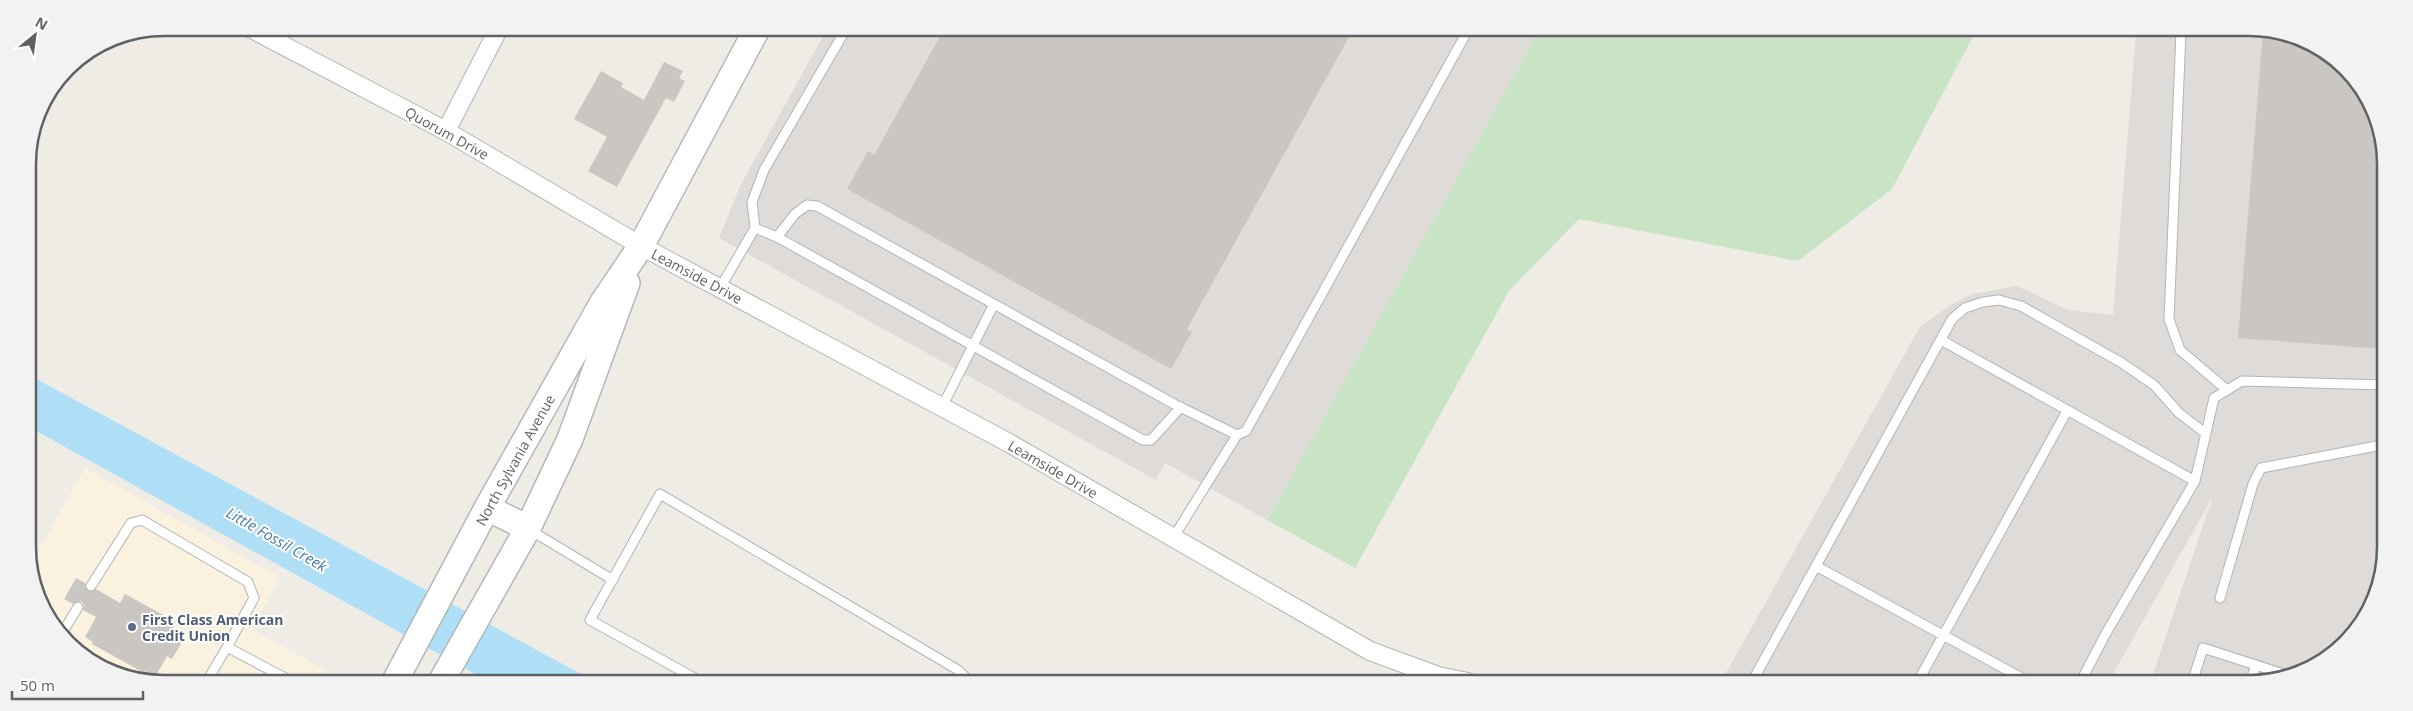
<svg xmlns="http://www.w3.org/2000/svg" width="2413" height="711" font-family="'Open Sans',sans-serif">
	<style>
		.commercial { fill: #fbf1df }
		.industrial { fill: #dedbd8 }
		.green { fill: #c9e4c5 }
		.water { fill: #aedff7 }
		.building { fill: #cac7c3 }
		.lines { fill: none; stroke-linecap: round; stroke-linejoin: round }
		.lane-casing { stroke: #b1b4b7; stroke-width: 11 }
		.street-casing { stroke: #b1b4b7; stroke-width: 20 }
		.secondary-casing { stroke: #b3b6b9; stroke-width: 28 }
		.lane { stroke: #fff; stroke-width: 9 }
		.street { stroke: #fff; stroke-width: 18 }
		.secondary { stroke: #fff; stroke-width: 25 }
		.service-dot { fill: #5c6f8a; stroke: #fff; stroke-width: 2 }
		.labels { text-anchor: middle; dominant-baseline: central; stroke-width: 4; stroke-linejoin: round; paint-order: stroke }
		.street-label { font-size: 14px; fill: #5e6265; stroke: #fff }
		.service-label { font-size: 14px; font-weight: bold; fill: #4e5e75; stroke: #fff; text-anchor: start }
		.water-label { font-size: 15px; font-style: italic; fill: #487ca0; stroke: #fff }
		.rim { fill: none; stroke: #5e6265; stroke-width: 2.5 }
	</style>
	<rect width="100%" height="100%" fill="#efece6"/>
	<path class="commercial" d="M85,468l194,109 -27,53 90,49h-213l-67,-42 -32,-64v-7z"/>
	<path class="industrial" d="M827,29l712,1 -272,490 -102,-57 -9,17 -437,-242 22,-54z
		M2136,32h148l62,36 37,70 -2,444 -42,68 -38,23 -43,10h-108l63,-187 -105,187 -387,-1 199,-355 29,-21 23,-12 45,-8 51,24 45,5z"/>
	<path class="green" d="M1539,30l437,1 -84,158 -94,72 -219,-42 -70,72 -154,277 -88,-48z"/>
	<path class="water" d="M29,375l563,305h-106l-457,-253z"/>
	<path class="building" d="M944,29l409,1 -166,299 5,3 -21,37 -324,-180 21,-38 6,4z
		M2263,32h21l62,36 37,70 -1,211 -144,-11z
		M664,62l19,9 -4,7 6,3 -11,21 -8,-4 -49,89 -29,-16 19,-34 -33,-18 27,-48 22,12 -2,4 23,13z
		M76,578l9,5 3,8 8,-2 24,14 5,-9 51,28 -5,10 13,7 -12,20 -5,-3 -12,21 -10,-6 -1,2 -52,-29 1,-2 -8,-5 11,-20 -13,-7 1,-6 -3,-3 -8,3 -9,-5z"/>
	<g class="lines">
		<defs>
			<path id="lane" d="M846,29l-82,141 -12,32 3,26 22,9 18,-23 12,-9 10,1 357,198 63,31 9,-4 222,-401
				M2181,32l-12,287 11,31 47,40
				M777,237l366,203h8l30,-33
				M720,288l35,-60
				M1941,340l254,141
				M942,407l52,-103
				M530,530l83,50
				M1173,538l64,-103
				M1816,566l215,117
				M91,586l40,-63 11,-3 106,62 6,16 -27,49
				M2220,598l33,-114 8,-16 121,-23
				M67,641l-3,-11 14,-23
				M208,679l19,-32 60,32
				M698,680l-108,-60 70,-126 298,176 11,11
				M1752,682l200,-363 13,-11 18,-6 16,-2 22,6 101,57 32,22 25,28 26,20
				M1917,683l150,-272
				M2080,683l25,-48 90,-154 19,-83 28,-17 140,4
				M2192,683l11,-35 87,28
				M2250,683l6,-18"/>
			<path id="street" d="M250,28l196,103 195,115 368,197 361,208 68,25 30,6
				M446,131l53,-103"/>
			<path id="secondary" d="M487,508l41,20
				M396,679l91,-171 116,-206 38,-56 116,-217
				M442,680l86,-152 42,-89 57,-156"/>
		</defs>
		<use href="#lane" class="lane-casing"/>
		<use href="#street" class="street-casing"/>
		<use href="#secondary" class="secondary-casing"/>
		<use href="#lane" class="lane"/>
		<use href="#street" class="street"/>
		<use href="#secondary" class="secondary"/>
	</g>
	<circle class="service-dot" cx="132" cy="627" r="5"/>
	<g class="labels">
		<g class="street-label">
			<text transform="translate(447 133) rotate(29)">Quorum Drive</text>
			<text transform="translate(697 276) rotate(28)">Leamside Drive</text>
			<text transform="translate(515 460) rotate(-61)">North Sylvania Avenue</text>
			<text transform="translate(1053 469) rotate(30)">Leamside Drive</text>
		</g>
		<g class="service-label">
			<text x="142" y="619">First Class American<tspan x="142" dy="16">Credit Union</tspan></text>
		</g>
		<g class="water-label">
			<text transform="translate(277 539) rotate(30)">Little Fossil Creek</text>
		</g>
	</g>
	<path d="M0 0H2413V711H0ZM164 36H2249A128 128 0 0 1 2377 164V547A128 128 0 0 1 2249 675H164A128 128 0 0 1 36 547V164A128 128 0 0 1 164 36Z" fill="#f2f2f3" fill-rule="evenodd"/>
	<path class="rim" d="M164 36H2249A128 128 0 0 1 2377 164V547A128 128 0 0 1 2249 675H164A128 128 0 0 1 36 547V164A128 128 0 0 1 164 36Z"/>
	<g transform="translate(35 35) rotate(29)" stroke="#ffffff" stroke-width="4" paint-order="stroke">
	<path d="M0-4L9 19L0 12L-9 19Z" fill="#5e6265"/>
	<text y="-8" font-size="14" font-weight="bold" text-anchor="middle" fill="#5e6265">N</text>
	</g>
	<path d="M12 691v8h131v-8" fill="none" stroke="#5e6265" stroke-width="2.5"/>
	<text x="20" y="691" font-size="15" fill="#5e6265" stroke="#ffffff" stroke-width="4" paint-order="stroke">50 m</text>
</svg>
